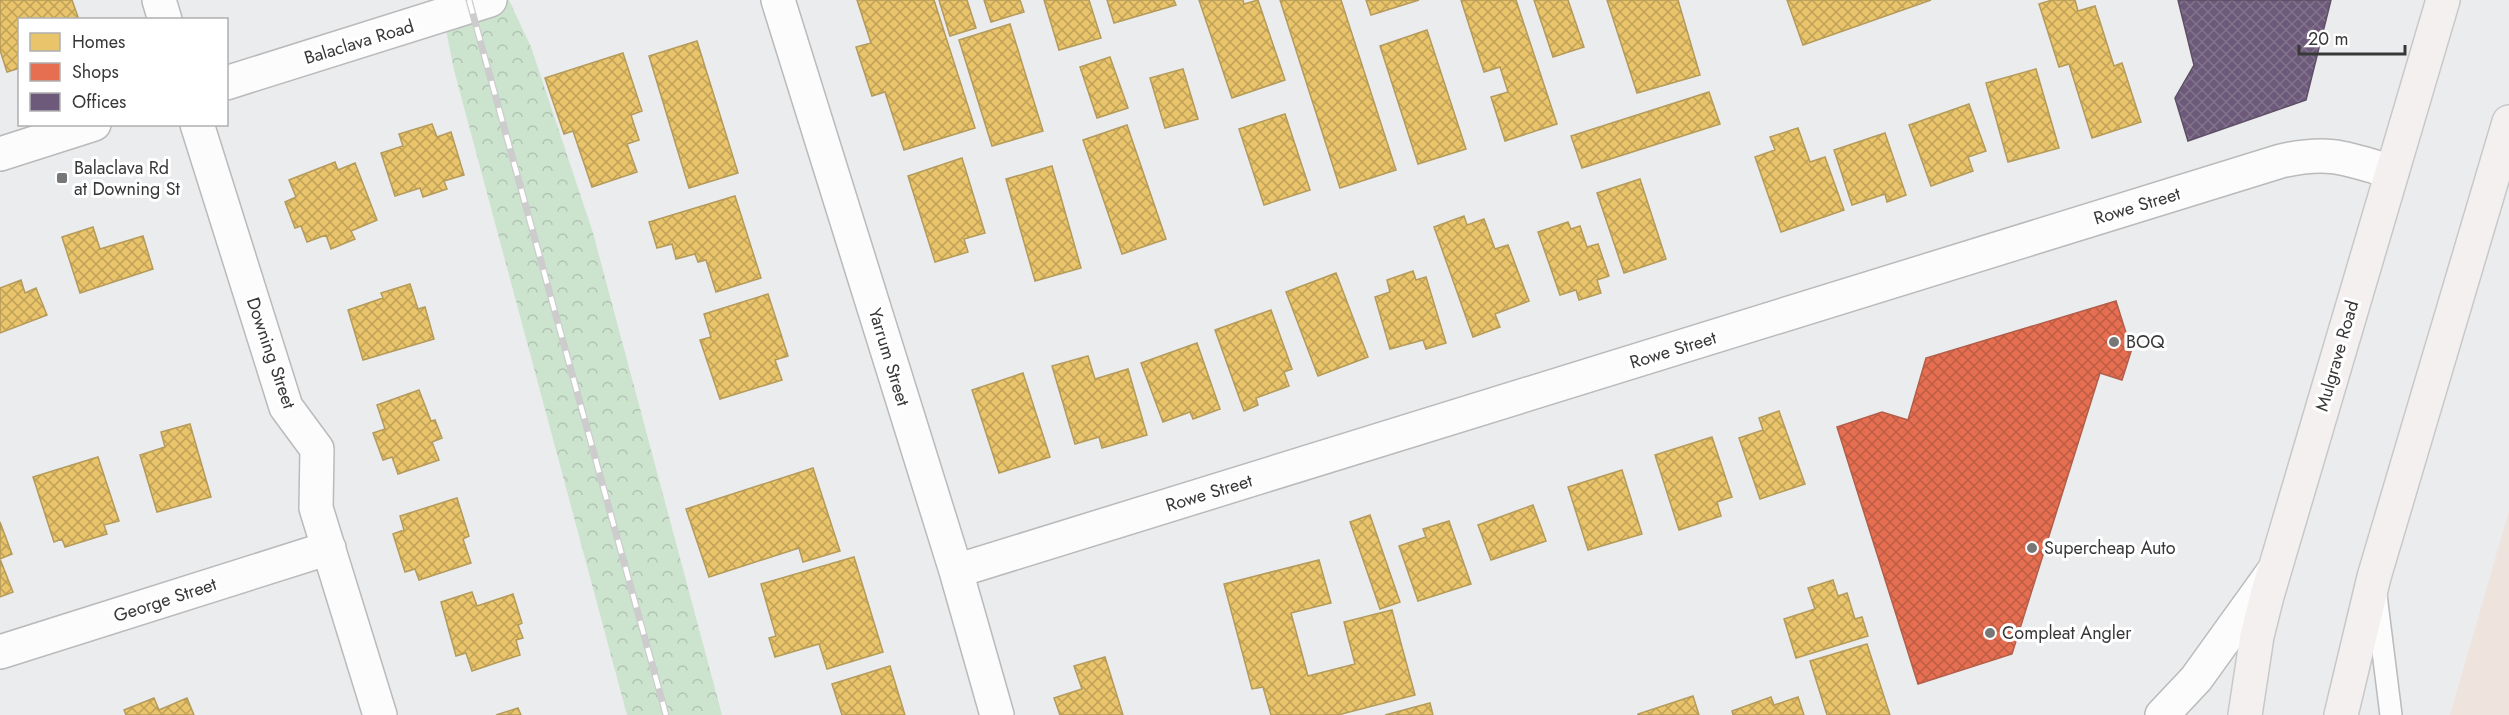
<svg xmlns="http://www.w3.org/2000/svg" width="2509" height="715" font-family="Jost,sans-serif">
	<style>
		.commercial { fill: #efe3de }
		.park { fill: url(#park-crowns) }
		.homes { fill: url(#homes-cross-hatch); stroke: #b49a5b; stroke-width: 1.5 }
		.shops { fill: url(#shops-cross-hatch); stroke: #b25e4a; stroke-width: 1.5 }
		.offices { fill: url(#offices-cross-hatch); stroke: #5d4f66; stroke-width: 1.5 }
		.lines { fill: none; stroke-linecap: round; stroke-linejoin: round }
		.lane-casing { stroke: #bababb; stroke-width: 24 }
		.street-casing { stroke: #bababb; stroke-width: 36 }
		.secondary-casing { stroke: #bababb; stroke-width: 36 }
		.primary-casing { stroke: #c8c8c9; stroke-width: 36 }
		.lane { stroke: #fcfcfc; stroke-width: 21 }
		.street { stroke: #fcfcfc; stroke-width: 33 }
		.secondary { stroke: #fcfcfc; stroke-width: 33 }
		.primary { stroke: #f4f0f0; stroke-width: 33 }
		.rail-casing { stroke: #cccccd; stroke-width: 7 }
		.rail { stroke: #fff; stroke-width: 4.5; stroke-dasharray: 14; stroke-linecap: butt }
		.poi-dot { fill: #777778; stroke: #fff; stroke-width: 2 }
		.labels { text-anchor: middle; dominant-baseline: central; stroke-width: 6; stroke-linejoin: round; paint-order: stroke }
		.street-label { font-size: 18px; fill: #383839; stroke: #fff }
		.poi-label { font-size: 18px; fill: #383839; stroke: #fff; text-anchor: start }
	</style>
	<defs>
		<pattern id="park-crowns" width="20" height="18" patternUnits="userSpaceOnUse" patternTransform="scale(1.5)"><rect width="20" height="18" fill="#cce3ce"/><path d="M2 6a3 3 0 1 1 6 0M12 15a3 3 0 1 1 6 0" fill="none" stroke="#b0c4b2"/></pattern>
		<pattern id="homes-cross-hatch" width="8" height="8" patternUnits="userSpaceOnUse" patternTransform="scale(1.5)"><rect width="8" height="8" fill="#e9c46a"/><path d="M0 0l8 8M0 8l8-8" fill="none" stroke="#bea058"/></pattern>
		<pattern id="shops-cross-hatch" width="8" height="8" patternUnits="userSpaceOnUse" patternTransform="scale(1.5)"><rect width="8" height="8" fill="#e76f51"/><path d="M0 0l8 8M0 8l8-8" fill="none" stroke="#bc5c44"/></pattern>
		<pattern id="offices-cross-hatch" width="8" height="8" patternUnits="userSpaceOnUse" patternTransform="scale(1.5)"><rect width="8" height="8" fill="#6d597a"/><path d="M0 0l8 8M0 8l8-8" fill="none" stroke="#82748c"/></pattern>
	</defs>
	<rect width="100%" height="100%" fill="#ebeced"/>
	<path class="commercial" d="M2509,511v204h-59z"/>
	<path class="park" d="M440,0h69l22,47 62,186 129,482h-95l-173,-645z"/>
	<path class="homes" d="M0,0h72l7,20h-59v48l-13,4 -7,-22z
		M857,0h77l41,128 -71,22 -19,-58 -13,4 -16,-49 15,-4z
		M939,0h28l9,28 -26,8z
		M984,0h36l4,12 -33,10z
		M1044,0h45l12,38 -42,12z
		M1107,0h67l2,5 -62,18z
		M1199,0h44l1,4 14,-4 27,80 -53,18z
		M1280,0h61l55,170 -56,18z
		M1366,0h53l-48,15z
		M1461,0h55l41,124 -52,17 -14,-44 17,-5 -8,-25 -16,5z
		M1534,0h34l16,47 -31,10z
		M1607,0h71l22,75 -63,18z
		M1787,0h144l-128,45z
		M2052,0h23l3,11 17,-5 19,60 8,-3 19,59 -49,16 -23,-74 -10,3 -20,-63z
		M1010,24l33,107 -51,15 -33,-106z
		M1427,30l39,119 -48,15 -38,-118z
		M697,41l41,132 -49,15 -40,-132z
		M623,53l19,58 -11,4 8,25 -12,4 10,28 -45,15 -19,-56 -9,3 -19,-56z
		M1110,57l18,51 -31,10 -17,-51z
		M1183,69l15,50 -33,9 -15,-50z
		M2036,69l23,79 -51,14 -22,-79z
		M1709,92l11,32 -138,44 -11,-32z
		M1969,104l17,47 -18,6 5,14 -42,15 -22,-61z
		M1285,114l25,76 -46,15 -25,-76z
		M432,124l5,13 14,-5 13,43 -20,6 3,8 -24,8 -3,-9 -25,8 -14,-43 22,-7 -4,-12z
		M1127,125l39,114 -44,15 -39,-114z
		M1798,128l12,34 15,-5 19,53 -63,22 -26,-75 20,-7 -5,-13z
		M1885,133l21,62 -19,7 -2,-8 -33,11 -18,-55z
		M962,158l23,75 -21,6 4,13 -33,10 -27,-86z
		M335,162l3,8 17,-7 22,57 -26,11 4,8 -24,10 -5,-14 -19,7 -6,-16 -6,2 -10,-26 11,-5 -7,-17z
		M1052,166l29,102 -46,13 -29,-102z
		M1640,179l26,80 -42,14 -27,-80z
		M735,196l26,82 -45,14 -10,-32 -8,2 -3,-8 -19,5 -4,-15 -15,4 -8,-26z
		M1464,216l3,9 17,-6 11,30 13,-4 21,56 -34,13 5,13 -27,10 -39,-110z
		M1568,222l3,7 9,-3 7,21 11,-3 11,32 -12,4 4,13 -22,7 -3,-10 -16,5 -22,-63z
		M93,227l7,22 43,-13 10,33 -73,24 -18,-56z
		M1413,271l3,9 10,-3 20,66 -20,6 -3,-9 -33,9 -15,-52 15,-5 -3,-12z
		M1336,273l32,84 -50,19 -32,-84z
		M21,280l4,13 11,-5 11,27 -47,18v-45z
		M410,284l8,25 7,-2 9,32 -71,21 -15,-50 35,-12 -2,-5z
		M768,294l20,62 -13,4 7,20 -62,19 -20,-59 11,-3 -7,-23z
		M1271,310l21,59 -8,3 5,14 -33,12 2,7 -14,6 -29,-81z
		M1197,343l23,66 -27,10 -3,-7 -27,10 -22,-59z
		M1088,356l7,23 33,-10 19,66 -45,13 -3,-11 -24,7 -23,-78z
		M1023,373l27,84 -51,16 -27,-83z
		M419,390l12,31 4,-1 7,18 -10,4 7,18 -41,14 -6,-17 -9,3 -10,-27 12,-4 -8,-24z
		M1779,411l26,73 -45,15 -21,-61 24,-8 -4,-12z
		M190,424l21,73 -54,15 -17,-57 25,-8 -4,-15z
		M1712,437l20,60 -15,5 4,14 -42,14 -24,-75z
		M98,457l21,64 -15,4 3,9 -42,13 -3,-8 -8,3 -21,-65z
		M813,468l27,83 -37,11 -4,-14 -90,29 -23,-68z
		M1622,470l20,64 -54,16 -20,-63z
		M457,498l12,38 -6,3 8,24 -52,17 -4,-11 -10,3 -12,-38 11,-4 -4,-14z
		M1533,505l13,36 -55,19 -13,-35z
		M1370,515l30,87 -20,7 -30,-87z
		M1449,521l22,63 -53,17 -19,-55 27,-9 -3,-8z
		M0,522l12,32 -12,5z
		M854,557l29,95 -56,17 -8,-25 -44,13 -6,-19 7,-2 -15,-52z
		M0,559l13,33 -13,5z
		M1319,560l12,43 -40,10 17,63 47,-12 -11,-42 48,-12 23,85 -77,20h-67l-8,-28 -11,2 -28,-105z
		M1833,580l5,16 9,-3 8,26 7,-2 6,19 -72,22 -12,-39 31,-10 -7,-21z
		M472,592l5,14 36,-12 9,29 -4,2 5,13 -7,2 4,15 -48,16 -6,-18 -10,3 -15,-54z
		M1867,644l23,71h-63l-17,-54z
		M1105,657l18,58h-63l-6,-17 28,-9 -8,-23z
		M890,666l15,49h-63l-10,-31z
		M1693,696l6,19h-61v-1z
		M1771,697l3,8 24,-8 6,18h-71l-1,-4z
		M154,698l5,12 28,-12 7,17h-68l-2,-5z
		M1430,703l3,12h-48z
		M518,708l3,7h-25z"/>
	<path class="shops" d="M2116,301l11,35 8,3 -13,41 -22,-7 -88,281 -94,30 -81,-257 45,-15 26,8 18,-62z"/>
	<path class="offices" d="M2178,0h153l-25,100 -118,41 -13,-43 19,-33z"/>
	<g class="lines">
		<defs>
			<path id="lane" d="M2376,595l15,120"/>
			<path id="street" d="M159,0l6,20
				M778,0l178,571 41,144
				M197,124l89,283 31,42 -1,59 64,207
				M956,571l1325,-410c48,-11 65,-3 111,11
				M0,652l329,-104
				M2162,715l34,-36 77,-107"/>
			<path id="secondary" d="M226,83l264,-83
				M0,154l94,-30"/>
			<path id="primary" d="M2245,715l12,-79 10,-40 176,-596
				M2341,715l33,-138 135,-455"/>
		</defs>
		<use href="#lane" class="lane-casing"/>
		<use href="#street" class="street-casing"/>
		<use href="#secondary" class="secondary-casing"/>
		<use href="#primary" class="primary-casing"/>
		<use href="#lane" class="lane"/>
		<use href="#street" class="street"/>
		<use href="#secondary" class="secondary"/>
		<use href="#primary" class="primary"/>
		<defs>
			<path id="rail" d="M469,0l197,715"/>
		</defs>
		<use href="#rail" class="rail-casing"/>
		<use href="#rail" class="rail"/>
	</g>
	<g class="poi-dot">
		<rect x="56" y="172" width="12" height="12" rx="3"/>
		<circle cx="2114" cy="342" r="6"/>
		<circle cx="2032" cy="548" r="6"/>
		<circle cx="1990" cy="633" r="6"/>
	</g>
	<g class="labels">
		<g class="street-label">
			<text transform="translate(359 42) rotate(-17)">Balaclava Road</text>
			<text transform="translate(2137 206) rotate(-17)">Rowe Street</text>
			<text transform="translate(1673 350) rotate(-17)">Rowe Street</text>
			<text transform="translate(271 353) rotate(71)">Downing Street</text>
			<text transform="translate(2337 356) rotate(-74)">Mulgrave Road</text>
			<text transform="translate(889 357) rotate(73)">Yarrum Street</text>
			<text transform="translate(1209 493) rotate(-17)">Rowe Street</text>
			<text transform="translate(165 600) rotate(-18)">George Street</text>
		</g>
		<g class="poi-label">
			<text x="74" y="168">Balaclava Rd<tspan x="74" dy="21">at Downing St</tspan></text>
			<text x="2126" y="342">BOQ</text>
			<text x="2044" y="548">Supercheap Auto</text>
			<text x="2002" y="633">Compleat Angler</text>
		</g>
	</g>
	<rect x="18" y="18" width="210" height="108" fill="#ffffff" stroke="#afafb0" stroke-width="1.5"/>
	<rect x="30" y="33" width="30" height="18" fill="#e9c46a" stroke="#afafb0" stroke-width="1.5"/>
	<text x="72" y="48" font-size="18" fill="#383839">Homes</text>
	<rect x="30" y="63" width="30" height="18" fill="#e76f51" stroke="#afafb0" stroke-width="1.5"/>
	<text x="72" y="78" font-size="18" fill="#383839">Shops</text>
	<rect x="30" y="93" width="30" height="18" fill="#6d597a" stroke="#afafb0" stroke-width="1.5"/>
	<text x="72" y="108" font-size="18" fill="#383839">Offices</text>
	<path d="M2299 45v9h106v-9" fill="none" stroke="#383839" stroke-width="3"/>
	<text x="2308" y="45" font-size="18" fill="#383839" stroke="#ffffff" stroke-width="4.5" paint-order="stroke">20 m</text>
</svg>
